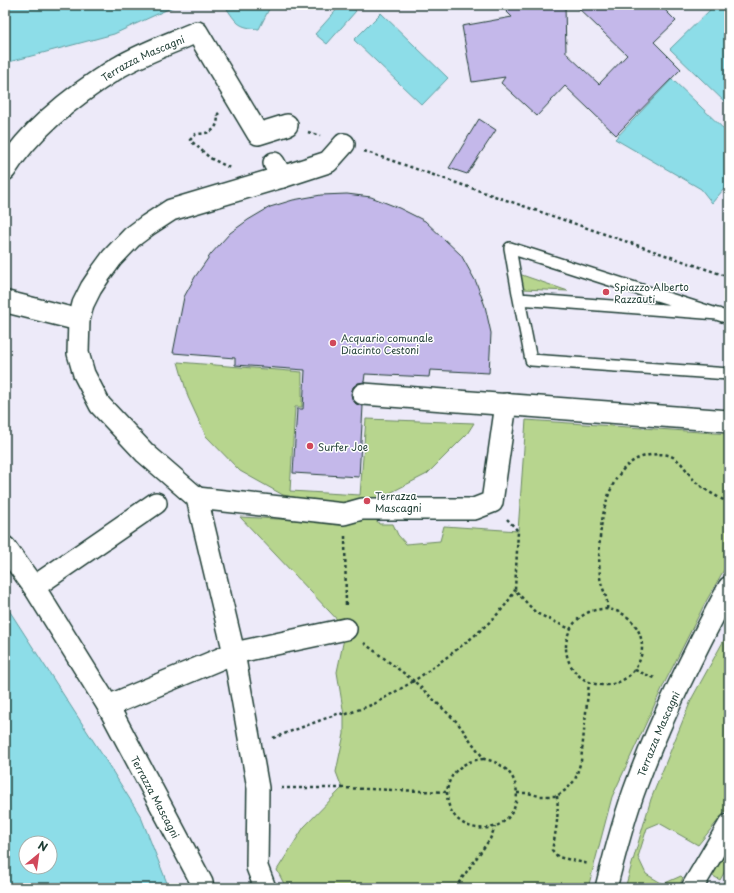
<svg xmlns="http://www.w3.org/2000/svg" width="734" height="893" font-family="'Playpen Sans',sans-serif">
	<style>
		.green { fill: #b7d58e; stroke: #6b8961 }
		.water { fill: #8ddde8; stroke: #619da0; fill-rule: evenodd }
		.building { fill: #c4b8ea; stroke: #1f3d34 }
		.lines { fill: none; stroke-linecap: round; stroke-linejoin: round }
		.lane-casing { stroke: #1f3d34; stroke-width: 14 }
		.street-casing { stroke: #1f3d34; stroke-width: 24 }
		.path { stroke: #1f3d34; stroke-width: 2.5; stroke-dasharray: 3 3; stroke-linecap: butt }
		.lane { stroke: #fff; stroke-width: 11 }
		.street { stroke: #fff; stroke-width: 21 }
		.poi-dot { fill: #d1495b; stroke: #fff; stroke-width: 1.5 }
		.labels { text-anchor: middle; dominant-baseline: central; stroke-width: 3; stroke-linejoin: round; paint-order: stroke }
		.street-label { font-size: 10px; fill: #1f3d34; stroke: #fff }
		.poi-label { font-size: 10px; fill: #1f3d34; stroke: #fff; text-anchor: start }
	</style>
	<rect width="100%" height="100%" fill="#edeaf9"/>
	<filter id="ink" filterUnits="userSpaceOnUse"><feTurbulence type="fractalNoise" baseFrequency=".025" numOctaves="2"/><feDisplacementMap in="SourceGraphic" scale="8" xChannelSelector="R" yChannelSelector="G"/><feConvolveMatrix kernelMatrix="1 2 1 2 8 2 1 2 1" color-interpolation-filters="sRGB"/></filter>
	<g filter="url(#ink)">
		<path class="green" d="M519,274l49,17 -45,-2z
			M178,362l124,10v35h-7l-5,84 70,4 6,-76 108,4 -7,11 -40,40 -45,23 -49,8 -50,-10 -43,-24 -34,-35 -18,-39z
			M526,420l203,14v127l-25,44 -39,77 -53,115 -24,91h-302l-9,-18 27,-43 38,-39 -6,-16 8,-38v-19l-7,-43 9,-43 -106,-112 110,6 18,-8 10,7 1,2h14l5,11 8,9 34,-3 4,-15 74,5z
			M729,631v176l-31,38 -39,-22 -12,5 -9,29 8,17 17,10 18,-8 2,2 -5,10h-53l26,-89 41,-101z
			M729,836v28l-9,16 -12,-7z"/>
		<path class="water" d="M5,5h172l-63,29 -109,29z
			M232,5h39l-12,24c-20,-2 -21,-4 -32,-20z
			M341,5h8l7,6 -29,33 -12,-10z
			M715,5h14v101l-59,-57z
			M381,13l67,65 -26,27 -68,-65z
			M672,79l57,55v49l-17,20 -11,-14 -86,-50z
			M5,604l98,152 38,61 28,71h-164zM26,843h24v24h-24z"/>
		<path class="building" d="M500,5h65l1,48 33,31 28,-29 -52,-50h85l16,16 -22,21 27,27 -65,66 -51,-49 -28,30 -36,-33 4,-6 -33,5 -10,-56 50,-9z
			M479,119l17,11 -29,44 -18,-6z
			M347,194l24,3 28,11 26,13 36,34 15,27 9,24 6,27 -2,40 -59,-3 -1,7 -64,-3 -1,8 -6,1 -5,4 -2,7 1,5 4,5 7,2 -4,71 -66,-4 4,-64h6l2,-39 -70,-5v-7l-62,-5 11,-56 11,-20 16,-23 19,-21 18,-13 22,-13 23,-7 28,-5z"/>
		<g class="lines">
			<defs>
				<path id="lane" d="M519,299l-9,-51 219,70
					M718,314l-199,-15 12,61 198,14"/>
				<g id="street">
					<path id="s1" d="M5,170c26,-42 72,-77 114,-103 24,-14 52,-24 78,-35l61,102 29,-9"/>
					<path d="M282,177l46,-15 16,-18"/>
					<path d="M7,302l72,18"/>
					<path d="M363,394l366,27"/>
					<path d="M197,498l147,16 18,-5h112l18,-7 14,-98"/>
					<path id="s2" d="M5,547l29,40 74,119 94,177 1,5"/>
					<path d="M34,587l122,-84"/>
					<path d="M160,684l74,-31 112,-24"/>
					<path d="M108,706l50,-21"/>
					<path d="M265,888l-8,-21 1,-79 -24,-135 -37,-155 -52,-45 -45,-48 -16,-31 -6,-21 1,-33 4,-16 8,-16 10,-15 11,-15 20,-21 16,-12 23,-15 111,-33 -8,-14"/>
					<path id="s3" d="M606,888c9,-36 18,-71 31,-105 25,-68 58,-133 92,-196"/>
					<path d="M692,888l37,-63"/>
				</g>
			</defs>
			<use href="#lane" class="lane-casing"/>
			<use href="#street" class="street-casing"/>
			<path class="path" d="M219,113l-1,1c0,17 -7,19 -22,20l-6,6 20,18 20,10
				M308,132l12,4
				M364,151l365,126
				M507,519l11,12 -3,59 21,23 34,16
				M345,536l1,71
				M566 647a38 38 0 1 1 76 0a38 38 0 1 1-76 0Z
				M607,609c2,-11 -6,-21 -7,-32 -3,-35 1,-98 35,-117 9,-5 26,-8 36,-4 11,5 15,15 23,24 8,9 24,17 35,23
				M364,643l50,38c21,-15 40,-29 60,-45 16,-14 31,-27 41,-46
				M635,670l22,9
				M273,738l67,-25 4,2 30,-11 40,-23 43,41 27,37c50,9 39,75 -7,69 -40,-5 -42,-66 7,-69
				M281,788h61l105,4
				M517,793h11l11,3h18l10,-7 8,-9 6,-19 8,-78
				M557,796c2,19 -1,36 -5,54l6,7 31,7
				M455,888l35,-49 5,-12"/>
			<use href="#lane" class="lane"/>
			<use href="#street" class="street"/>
		</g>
	</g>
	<g class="poi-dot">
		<circle cx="606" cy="292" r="4"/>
		<circle cx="333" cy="343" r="4"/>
		<circle cx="310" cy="446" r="4"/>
		<circle cx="367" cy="501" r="4"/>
	</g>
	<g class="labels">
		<g class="street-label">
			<text stroke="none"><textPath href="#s1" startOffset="180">Terrazza Mascagni</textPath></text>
			<text stroke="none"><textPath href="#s3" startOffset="163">Terrazza Mascagni</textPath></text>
			<text stroke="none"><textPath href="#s2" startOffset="292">Terrazza Mascagni</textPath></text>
		</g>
		<g class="poi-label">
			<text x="614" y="286">Spiazzo Alberto<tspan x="614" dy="12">Razzauti</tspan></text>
			<text x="341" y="337">Acquario comunale<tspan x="341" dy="12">Diacinto Cestoni</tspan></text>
			<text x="318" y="446">Surfer Joe</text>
			<text x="375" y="495">Terrazza<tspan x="375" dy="12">Mascagni</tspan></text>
		</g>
	</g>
	<rect width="734" height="893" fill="none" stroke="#fff" stroke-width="20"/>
	<rect x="10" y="10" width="714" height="873" fill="none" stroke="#1f3d34" stroke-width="1.5" filter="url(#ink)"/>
	<g transform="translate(38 855) rotate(29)"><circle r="19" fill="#ffffff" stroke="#a5b1ae"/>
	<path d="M0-3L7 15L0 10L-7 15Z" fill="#d1495b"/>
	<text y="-6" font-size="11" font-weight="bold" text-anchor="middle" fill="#1f3d34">N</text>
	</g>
</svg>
